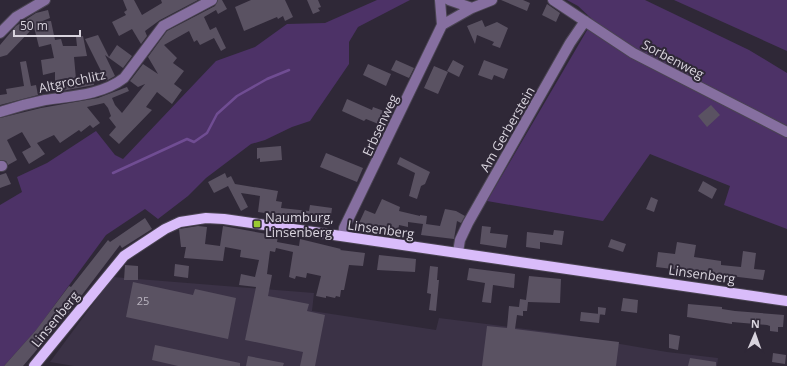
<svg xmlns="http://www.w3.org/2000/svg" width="787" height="366" font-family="'Open Sans',sans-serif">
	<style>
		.built { fill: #3b3246 }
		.green { fill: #4d3267 }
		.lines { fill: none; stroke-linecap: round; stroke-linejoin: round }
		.stream { stroke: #704d93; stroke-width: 2.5 }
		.building { fill: #5a5262 }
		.minor-casing { stroke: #4a4452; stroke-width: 12 }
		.major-casing { stroke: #4a4452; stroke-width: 12 }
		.minor { stroke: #866fa0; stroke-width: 10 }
		.major { stroke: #d9bcfa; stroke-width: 10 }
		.poi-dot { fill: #9bcb32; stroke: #2f2837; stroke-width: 1.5 }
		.labels { text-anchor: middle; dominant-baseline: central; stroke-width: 4; stroke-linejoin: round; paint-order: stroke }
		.number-label { font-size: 11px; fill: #b9b4bf }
		.street-label { font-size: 13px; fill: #d9d4de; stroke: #2f2837 }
		.poi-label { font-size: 13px; fill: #d9d4de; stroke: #2f2837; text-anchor: start }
	</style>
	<rect width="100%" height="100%" fill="#2f2837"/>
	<path class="built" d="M113,277l201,16 -2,18 124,19 3,-12 117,15 111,19 51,6 -1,8h-643l-24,-4z"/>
	<path class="green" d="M377,0h33l-52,27 -9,15v22l-39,57 -18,6 -27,13 -14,4 -45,34 -18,18 -30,23 -13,-10 -39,26 -69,94 -33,37h-4v-161l22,-13 -5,-15 30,-14 49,-32 19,24 8,4 93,-98 39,-14 32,-23 38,-1z
		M567,0h78l104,50 38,23v156l-63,-24 6,-19 -80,-32 -47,67 -116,-20 106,-181 -15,-14z
		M674,0h113v51z"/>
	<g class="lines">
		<path class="stream" d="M113,173l74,-34 7,3 13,-9 10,-19 20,-18 30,-17 22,-9"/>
	</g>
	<path class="building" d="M123,0h11l8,15 20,-12 -1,-3h37l-38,20 -15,11 2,5 -6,8 -9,-15 -13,7 -7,-14 14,-7 -2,-3 3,-2z
		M218,0h4l5,9 -9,5 -2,-4 -12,7 6,13 6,-3 10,21 -5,3 -7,-13 -14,7 -3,-5 -3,2 -5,-11 -25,14 13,13 -4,5 11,8 -10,13 8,6 -10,14 -15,-12 -11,15 6,3 -33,34 -10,-9 7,-8 -7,-9 2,-2 -3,-8 -4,-5 -17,4 13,16 -7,5 -3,-3 -9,7 -2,-2 -19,13 -6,-8 -17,8 8,11 -16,10 -7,-12 9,-5 -9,-15 -15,8 10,20 -9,5 -2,-4 -6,-1v-42l41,-10 57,-10 29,-11 2,4 -17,7 3,7 7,8 23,-29 -7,3 -8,-6 13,-17 15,10 -10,-17 19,-26 48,-25z
		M251,0h34l8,17 -8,4 -2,-5 -5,3 -1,-2 -33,14 -9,-24z
		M307,0h11l3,7 -3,1 2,3 -7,3z
		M501,0h22l7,3 -3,8z
		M547,4l13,9 -4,9 -14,-7z
		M48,10l2,8 -10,4 11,-1 4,19 6,-1 2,7h14l-1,-9 7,-1 4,20 -13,1 2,22 16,-2 2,8 -32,6 -1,-8h-6v-11l-12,3 -2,-15 13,-2 -3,-14 -12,3 -5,-20 -27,28 -7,2v-12l16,-19 20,-13z
		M482,20l3,7 12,-5 11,6 -8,20 -8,-3 2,-3 -17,-7 -2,9 -8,-18z
		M98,35l11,22 8,-12 15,11 -9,12 -18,-13 10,21 -9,5 -21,-42z
		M396,60l18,8 -5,10 -18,-8z
		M453,60l11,6 -5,11 -12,-6z
		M484,60l24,9 -4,10 -10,-4 -2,5 -14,-5z
		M26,61l5,25 5,-1 2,10 -38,10v-10l7,-1 -1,-5 18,-3 -4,-24z
		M368,64l23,10 -5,12 -23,-11z
		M434,66l14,6 -10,22 -14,-6z
		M347,99l25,11 1,-3 19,7 -6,13 -20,-8 -2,2 -22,-10z
		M711,105l9,10 -13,12 -9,-11z
		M281,146l1,14 -22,2v-4l-3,1v-11z
		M326,153l37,15 -6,14 -37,-15z
		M400,157l30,15 -5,12 -4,2 -4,13 -8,-3 6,-23 -18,-9z
		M6,173l5,11 -11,4v-13z
		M225,173l2,5 4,-2 4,8 43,7 -2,10 6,1 -1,6 28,3 1,-6 22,3 -2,15 -72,-11 2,-16 -19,-3 7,14 -7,4 -13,-25 -14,7 -6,-11z
		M703,181l14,8 -5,10 -14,-8z
		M651,197l7,3 -4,12 -8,-3z
		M382,199l18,8 -1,4 21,5v-1l7,1 -1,8 14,2 5,-17 11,2 9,5 -4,7 -4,-2 -3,18 -33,-4 2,-11 -15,-2v5l-9,-2 -1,7 -18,-2 1,-3 -22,-4 6,-13 10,4z
		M145,218l7,11 -30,19 -2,-3 -51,67 -46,54h-19l32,-36 33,-44 2,1 37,-47 2,2z
		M198,226l9,1 -2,17 15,2 3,-20 55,10 -1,6 22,4 1,-7 41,10 -1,1 25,3 -2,13 -14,-1 -5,25h-3l-1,7 -4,-1 -1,2 -9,-2v2l-10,-2 5,-20 -14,-3 -1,5 -10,-2 -1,3 -6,-2 4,-25 -17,-4 -1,4 -5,-1 -3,23 5,1 -4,21 41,8 -2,7 18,4 -10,51h-15l3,-14 -58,-12 11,-53 -17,-2 2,-11 14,3 4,-17 -19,-3 1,-7 -16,-3 -2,14 -39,-3 2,-11h-5l-2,-18z
		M482,226l9,1 -1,6 18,2 -2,13 -26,-4z
		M554,230l10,1 -2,14 -22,-3v7l-14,-2 1,-15 26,3z
		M611,239l15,5 -3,8 -15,-5z
		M677,242l19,3 -2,12 27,4v4l20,2 2,-16 13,2 -2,16 11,1 -2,10 -107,-13 2,-15 17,2z
		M379,255l37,4 -1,13 -38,-2z
		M175,264l14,2 -1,12 -14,-2z
		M125,265l13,1v14h-14z
		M430,266l8,1 -1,13h2l-3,31 -7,-1 2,-16 -4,-1z
		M469,268l46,6 -1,14 -21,-3 -2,18 -9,-1 3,-19 -18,-3z
		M529,276l32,3 -1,24 -32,-1 -1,9h-4v5l-6,-1 -2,14 104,13 -3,24h-134l5,-40 20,2 2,-22 10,1 1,-8 6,1z
		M133,282l60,13 2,-6 41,9 -8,41 -102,-22z
		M623,298l15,2 -1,13 -16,-2z
		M688,304l34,3v2l13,2 49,4 -1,12h-5v5l-8,-1v-5l-3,-1 -35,-3v2l-45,-7z
		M598,307l8,1 -1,7 -7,-1z
		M581,312l19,2 -1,9 -19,-2z
		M669,334l11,2 -2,14 -9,-2z
		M155,345l85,18v3h-62l-26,-6z
		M773,353l13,2 -1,9 -13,-2z
		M248,356l36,7 -1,3h-37z
		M690,358l26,4v4h-28z"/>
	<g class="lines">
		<defs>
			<path id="minor" d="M449,0l23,8
				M553,0l80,53 154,79
				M442,25l30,-17 20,-8
				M0,33l16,-16 29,-17
				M0,112c15,-5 30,-9 45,-12 27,-4 57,-5 79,-22l39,-52 49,-26
				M0,166h2
				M343,236l1,-8 98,-203 -2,-25
				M458,252l2,-12 8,-17 102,-180 15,-22"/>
			<path id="major" d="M34,366l90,-110 41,-27 15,-7 26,-4 18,1 563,82"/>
		</defs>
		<use href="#minor" class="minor-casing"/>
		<use href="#major" class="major-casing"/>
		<use href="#minor" class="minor"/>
		<use href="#major" class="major"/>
	</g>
	<rect class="poi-dot" x="253" y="220" width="8" height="8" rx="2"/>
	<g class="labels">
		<g class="number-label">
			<text x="143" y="300">25</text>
		</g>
		<g class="street-label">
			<text transform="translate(673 59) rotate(28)">Sorbenweg</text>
			<text transform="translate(72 81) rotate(-12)">Altgrochlitz</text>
			<text transform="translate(380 125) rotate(-65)">Erbsenweg</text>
			<text transform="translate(507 129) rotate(-60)">Am Gerberstein</text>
			<text transform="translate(381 229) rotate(8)">Linsenberg</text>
			<text transform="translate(702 274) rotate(8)">Linsenberg</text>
			<text transform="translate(55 319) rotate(-51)">Linsenberg</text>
		</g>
		<g class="poi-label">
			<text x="265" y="217">Naumburg,<tspan x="265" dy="15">Linsenberg</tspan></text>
		</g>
	</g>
	<g transform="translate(755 334) rotate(2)" stroke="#2f2837" stroke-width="3" paint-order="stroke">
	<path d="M0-3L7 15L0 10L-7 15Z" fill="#d9d4de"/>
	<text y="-6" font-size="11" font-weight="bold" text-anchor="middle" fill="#d9d4de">N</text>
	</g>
	<path d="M14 30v6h66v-6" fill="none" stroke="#d9d4de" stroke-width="2"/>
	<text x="20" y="30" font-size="12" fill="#d9d4de" stroke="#2f2837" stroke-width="3" paint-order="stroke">50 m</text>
</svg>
